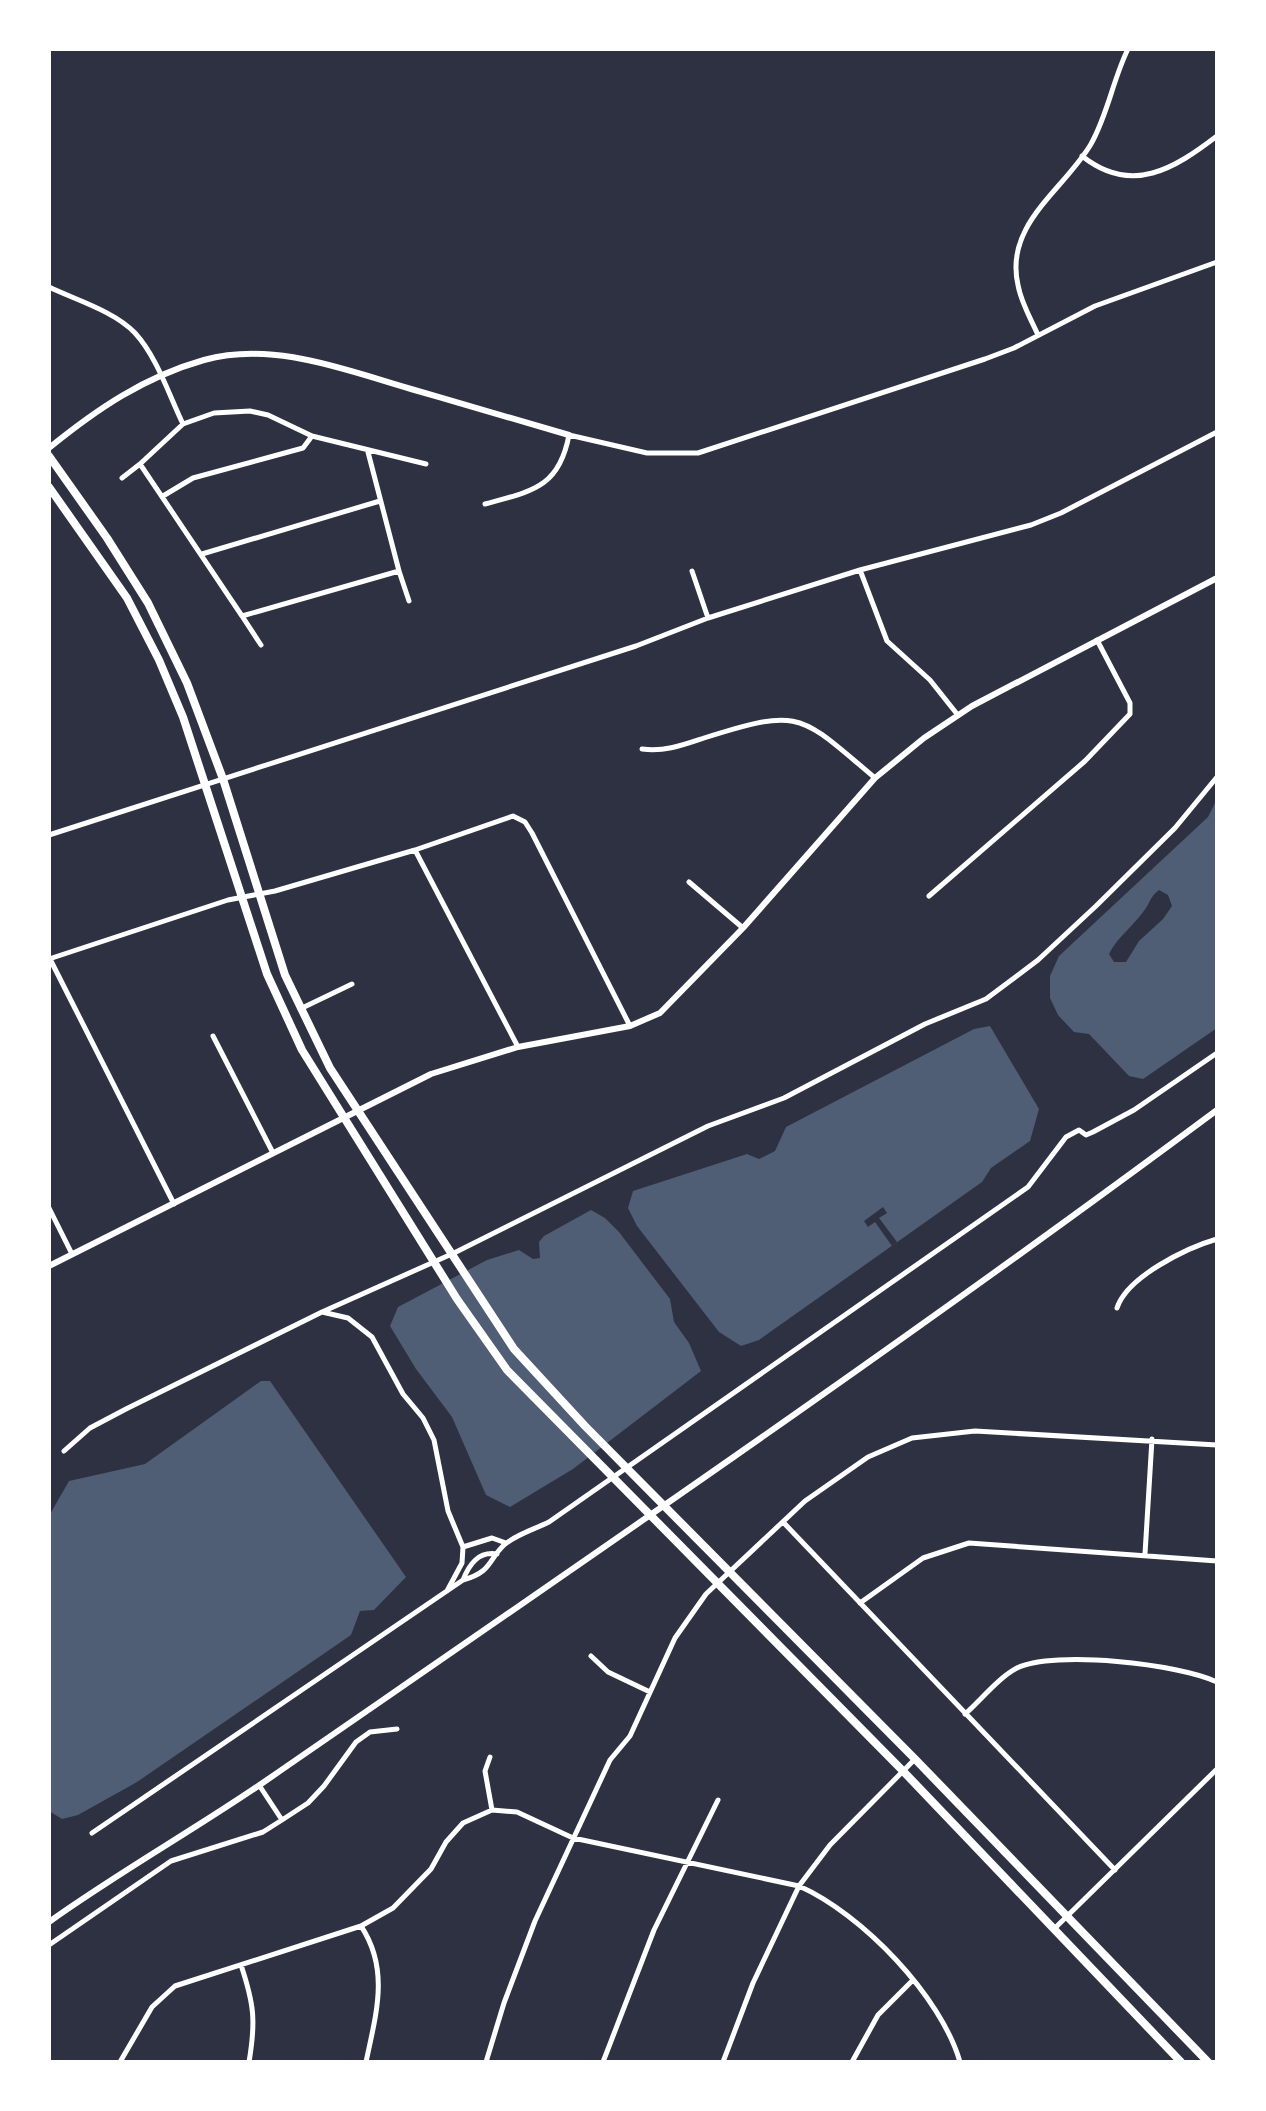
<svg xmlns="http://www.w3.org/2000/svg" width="1266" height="2111" font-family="Georgia,serif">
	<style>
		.water { fill: #4f5d75; fill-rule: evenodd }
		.pier { fill: #2d3142 }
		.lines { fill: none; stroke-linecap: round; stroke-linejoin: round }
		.minor { stroke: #fff; stroke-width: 5 }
		.tertiary { stroke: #fff; stroke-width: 6 }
		.primary { stroke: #fff; stroke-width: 8 }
	</style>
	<rect width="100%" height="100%" fill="#2d3142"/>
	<path class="water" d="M1217,799v229l-74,51 -14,-3 -40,-42 -15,-2 -16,-17 -8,-17v-22l9,-20 149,-139zM1159,890l9,5 4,11 -9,13 -24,22 -13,21h-12l-5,-8c9,-18 26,-29 37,-46 5,-8 5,-12 13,-18z
		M990,1026l49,83 -9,32 -39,27 -9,14 -223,158 -18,6 -22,-14 -82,-106 -9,-18 5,-17 114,-37 12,5 16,-8 11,-24 188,-98z
		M591,1210l14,8 14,14 51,67 4,23 15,21 12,28 -128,98 -63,38 -24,-12 -34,-78 -36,-48 -26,-43 8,-19 89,-47 32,-10 14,9 7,-1 -1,-16 5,-6z
		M261,1381h9l136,196 -32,33 -14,1 -9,24 -214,147 -59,33 -16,4 -13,-8v-295l20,-35 76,-17z"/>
	<path class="pier" d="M883,1207l4,6 -8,5 18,24 -5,4 -17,-24 -7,5 -4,-6z"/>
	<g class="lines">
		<path class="minor" d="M1082,156c50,40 93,12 135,-20
			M49,287c27,13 65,24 86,46 22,24 34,62 48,91l31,-11 36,-2 18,4 44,21 114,28
			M1038,335c-7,-16 -17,-32 -20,-50 -14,-61 46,-95 73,-141 17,-30 22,-65 37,-95
			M183,424l-43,40 102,152 157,-45 -31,-119
			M122,478l18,-14
			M163,496l30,-18 110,-30 9,-12
			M485,504c47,-13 74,-16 84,-69l78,18h51l287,-94 29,-11 81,-42 122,-44
			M202,554l178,-53
			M860,570l27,71 43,39 27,34
			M399,571l10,30
			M692,571l16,47
			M242,616l19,29
			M642,749c23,3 41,-4 62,-11 98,-31 95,-24 171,40
			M49,835l587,-189 72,-28 152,-48 171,-45 30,-12 156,-81
			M415,850l103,197
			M689,882l54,46
			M929,896l156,-135 45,-47v-11l-33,-63
			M49,959l179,-59 47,-9 140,-41 98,-34 12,6 7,11 98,193
			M50,959l124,245
			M300,1009l52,-25
			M213,1036l60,117
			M49,1208l23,46
			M1117,1308c10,-31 69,-60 100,-69
			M322,1312l132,-59 254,-127 76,-28 141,-74 61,-25 52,-39 58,-54 79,-78 42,-51
			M64,1451l26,-23 36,-19 196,-97 26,6 24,19 31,57 20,24 11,22 14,71 15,36 29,-9 14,5
			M783,1522l332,348
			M1145,1554l7,-115
			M463,1580c6,-15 15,-29 34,-26
			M447,1591l15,-28 1,-16
			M860,1603l63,-45 46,-15 248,18
			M591,1656l17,16 42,20
			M965,1714c16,-14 33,-36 52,-46 37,-18 163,-4 200,14
			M490,1757l-5,14 7,39
			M259,1785l23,35
			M92,1833l371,-253c29,-8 25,-20 41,-35 11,-10 31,-16 45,-23l479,-335 38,-50 13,-7 7,5 7,-3 41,-22 83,-57
			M361,1926c29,44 15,88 5,136
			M1054,1929l163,-160
			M49,1945l122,-84 92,-29 19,-12 26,-17 16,-17 32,-44 14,-10 27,-3
			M241,1965c13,39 15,56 8,97
			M120,2062l32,-55 23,-21 186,-60 32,-18 38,-39 15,-27 17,-19 29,-13 25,2 56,26 226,48c63,28 142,110 161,176
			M486,2062l18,-59 31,-82 75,-161 20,-24 45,-98 31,-44 99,-93 63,-44 44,-19 63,-7 242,14
			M603,2062l51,-132 64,-130
			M723,2062l30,-79 46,-97 31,-41 85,-86
			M852,2062l26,-47 35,-35"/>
		<path class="tertiary" d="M49,448c48,-39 95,-71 155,-88 70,-19 141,10 207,29 53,15 106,31 158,46
			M49,1266l382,-192 87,-27 112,-21 30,-13 83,-85 132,-150 49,-40 48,-32 245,-128
			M49,1922c70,-50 145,-92 215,-140 320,-221 641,-440 953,-672"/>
		<path class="primary" d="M49,456l58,82 41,65 39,80 36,96 62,196 45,93 184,281 71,77 330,333 293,303
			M49,487l78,111 32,62 24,57 84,257 35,76 155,249 50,71 396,401 278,291"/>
	</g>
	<rect width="1266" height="2111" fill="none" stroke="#ffffff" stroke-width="102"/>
</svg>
